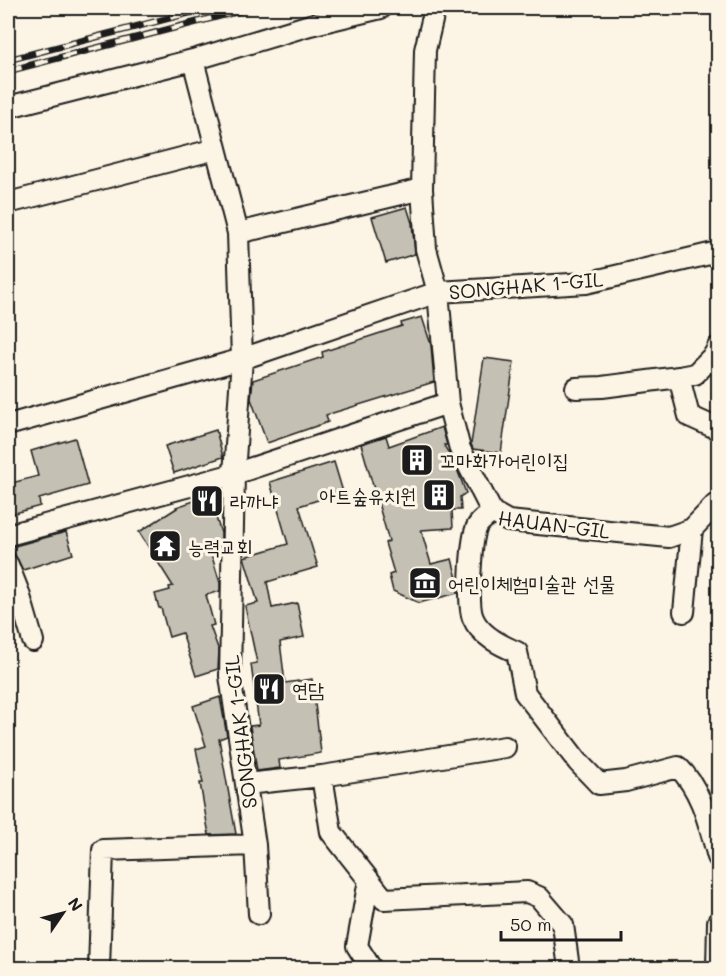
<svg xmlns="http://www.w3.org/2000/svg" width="726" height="976" font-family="Mali,'Poor Story',sans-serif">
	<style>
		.building { fill: #c4c0b3; stroke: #1c1c1c; stroke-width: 1.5 }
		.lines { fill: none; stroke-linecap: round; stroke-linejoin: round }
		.minor-casing { stroke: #1c1c1c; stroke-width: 24 }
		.minor { stroke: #fcf5e5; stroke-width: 20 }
		.rail-casing { stroke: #1c1c1c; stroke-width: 7 }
		.rail { stroke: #fcf5e5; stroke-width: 4.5; stroke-dasharray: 14; stroke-linecap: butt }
		.labels { text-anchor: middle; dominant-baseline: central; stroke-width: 6; stroke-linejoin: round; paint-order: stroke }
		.street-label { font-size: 20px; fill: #1c1c1c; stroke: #fcf5e5 }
		.poi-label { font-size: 20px; fill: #1c1c1c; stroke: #fcf5e5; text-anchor: start }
	</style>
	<rect width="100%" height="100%" fill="#fcf5e5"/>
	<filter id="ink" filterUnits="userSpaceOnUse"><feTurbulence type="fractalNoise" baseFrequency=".0167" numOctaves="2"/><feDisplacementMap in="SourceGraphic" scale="12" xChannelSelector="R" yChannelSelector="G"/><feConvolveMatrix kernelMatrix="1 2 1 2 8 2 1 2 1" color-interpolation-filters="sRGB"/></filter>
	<g filter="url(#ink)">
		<path class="building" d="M407,207l5,16 3,31 -29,9 -14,-46z
			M422,317l9,28 3,37 -108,33 2,7 -61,21 -16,-44 2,-19 70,-23 -1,-5 80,-26 -1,-3z
			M484,358l30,4 -13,91 -28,-4 -2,-5z
			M442,427l5,18h-3l13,24 9,24 -6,4 1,13h-9l1,18 -32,2 10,34 21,-5 6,23v11l-39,10 -26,-12 -4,-16 5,-2 -9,-30 4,-2 -28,-97 25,-8 3,10z
			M216,430l7,27 -49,16 -9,-27z
			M75,438l13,47 -49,14 1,7 -32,9v-31l30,-8 -7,-25z
			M334,462l9,30 -44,14 19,61 -51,15 5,26 25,-5 7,34 -24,5 5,41 27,-4 9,74 -42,7 1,8 -23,3 -7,-45 9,-1 -8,-61 6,-1 -12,-57 13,-3 -14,-46 44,-13 -18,-62z
			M209,496l12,37v13l-11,4 10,33v8l-14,4 8,30 -4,1 9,25 -1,18 -22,7 -14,-43 -13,4 -8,-29h-2l-4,-14 15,-4 -1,-3 4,-1 -34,-54 38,-24 -1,-1z
			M66,532l7,22 -50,16 -12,-23z
			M220,697l7,39 -8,3 17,95 -27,1 -9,-52h3l-7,-34 10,-3 -13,-40z"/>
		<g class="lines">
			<defs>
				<path id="minor" d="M435,8l-10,42 -3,139 4,60 12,43 10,111 12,46 32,63
					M193,60l45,173 4,126 -8,115 -4,202 25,169
					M8,107l185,-47 117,-35 71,-17
					M8,203l208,-54
					M238,233l184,-44
					M679,377l16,-3 19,-19 4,-8
					M576,388l26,-1 77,-10 10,39 29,13
					M8,425l234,-66 196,-67 148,-9 132,-31
					M718,504l-3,1 -23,24 -23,8 -161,-16 -16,-9c-5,5 -14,10 -16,17 -5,14 -9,76 -3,89 7,17 27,27 44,34l8,41 53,69 21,22 27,-3 52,-14c24,23 31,58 40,90
					M8,535l226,-61 214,-71
					M8,565l11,28 14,48
					M684,612l8,-83
					M322,776l183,-29
					M246,784l76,-8 9,56 53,67 143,-7 12,5 24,28 6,43
					M369,880l-12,66 14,22
					M99,968l4,-118 152,-5 4,69
					M717,968l1,-46"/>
			</defs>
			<use href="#minor" class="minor-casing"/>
			<use href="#minor" class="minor"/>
			<defs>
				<path id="rail" d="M8,60l200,-52
					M8,71l243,-63"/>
			</defs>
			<use href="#rail" class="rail-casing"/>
			<use href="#rail" class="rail"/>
		</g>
	</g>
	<defs>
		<symbol id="building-square" viewBox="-11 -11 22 22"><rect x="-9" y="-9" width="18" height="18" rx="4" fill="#1c1c1c" stroke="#fcf5e5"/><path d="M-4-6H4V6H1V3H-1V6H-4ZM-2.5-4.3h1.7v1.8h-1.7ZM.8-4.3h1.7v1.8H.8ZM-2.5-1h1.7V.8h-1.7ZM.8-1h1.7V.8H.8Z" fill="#fff"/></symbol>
		<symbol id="restaurant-square" viewBox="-11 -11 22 22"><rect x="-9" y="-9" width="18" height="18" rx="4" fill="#1c1c1c" stroke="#fcf5e5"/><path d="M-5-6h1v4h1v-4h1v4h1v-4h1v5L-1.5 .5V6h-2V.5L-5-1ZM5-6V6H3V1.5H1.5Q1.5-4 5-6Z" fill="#fff"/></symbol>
		<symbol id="temple-square" viewBox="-11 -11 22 22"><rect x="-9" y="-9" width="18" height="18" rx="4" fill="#1c1c1c" stroke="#fcf5e5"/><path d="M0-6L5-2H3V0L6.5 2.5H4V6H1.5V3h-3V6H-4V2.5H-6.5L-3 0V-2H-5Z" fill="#fff"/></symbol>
		<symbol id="museum-square" viewBox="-11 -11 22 22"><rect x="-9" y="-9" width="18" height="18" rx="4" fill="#1c1c1c" stroke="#fcf5e5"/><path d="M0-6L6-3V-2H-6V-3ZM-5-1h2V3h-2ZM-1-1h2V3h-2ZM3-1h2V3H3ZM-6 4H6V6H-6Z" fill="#fff"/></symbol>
	</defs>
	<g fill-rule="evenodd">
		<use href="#building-square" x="398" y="441" width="38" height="38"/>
		<use href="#building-square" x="420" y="476" width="38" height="38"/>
		<use href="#restaurant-square" x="188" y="482" width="38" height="38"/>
		<use href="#temple-square" x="146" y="527" width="38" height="38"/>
		<use href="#museum-square" x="406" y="564" width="38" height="38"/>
		<use href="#restaurant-square" x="250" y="670" width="38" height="38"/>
	</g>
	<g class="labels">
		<g class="street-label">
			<text transform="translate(526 285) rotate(-5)">SONGHAK 1-GIL</text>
			<text transform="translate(554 524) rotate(7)">HAUAN-GIL</text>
			<text transform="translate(240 732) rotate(-97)">SONGHAK 1-GIL</text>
		</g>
		<g class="poi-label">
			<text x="440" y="460">꼬마화가어린이집</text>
			<text x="416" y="495" text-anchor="end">아트숲유치원</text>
			<text x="230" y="501">라까냐</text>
			<text x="188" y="546">능력교회</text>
			<text x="448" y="583">어린이체험미술관 선물</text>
			<text x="292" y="689">연담</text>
		</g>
	</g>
	<rect width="726" height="976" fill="none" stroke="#fcf5e5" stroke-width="30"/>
	<rect x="15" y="15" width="696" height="946" fill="none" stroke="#1c1c1c" stroke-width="2" filter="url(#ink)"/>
	<g transform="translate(63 913) rotate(55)" stroke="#fcf5e5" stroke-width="4.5" paint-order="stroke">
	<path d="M0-4.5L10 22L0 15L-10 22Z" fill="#1c1c1c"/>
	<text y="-9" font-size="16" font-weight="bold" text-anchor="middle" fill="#1c1c1c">N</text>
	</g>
	<path d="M501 931v9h120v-9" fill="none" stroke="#1c1c1c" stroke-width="3"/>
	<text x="510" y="931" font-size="18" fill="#1c1c1c" stroke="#fcf5e5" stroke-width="4.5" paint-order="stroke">50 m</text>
</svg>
